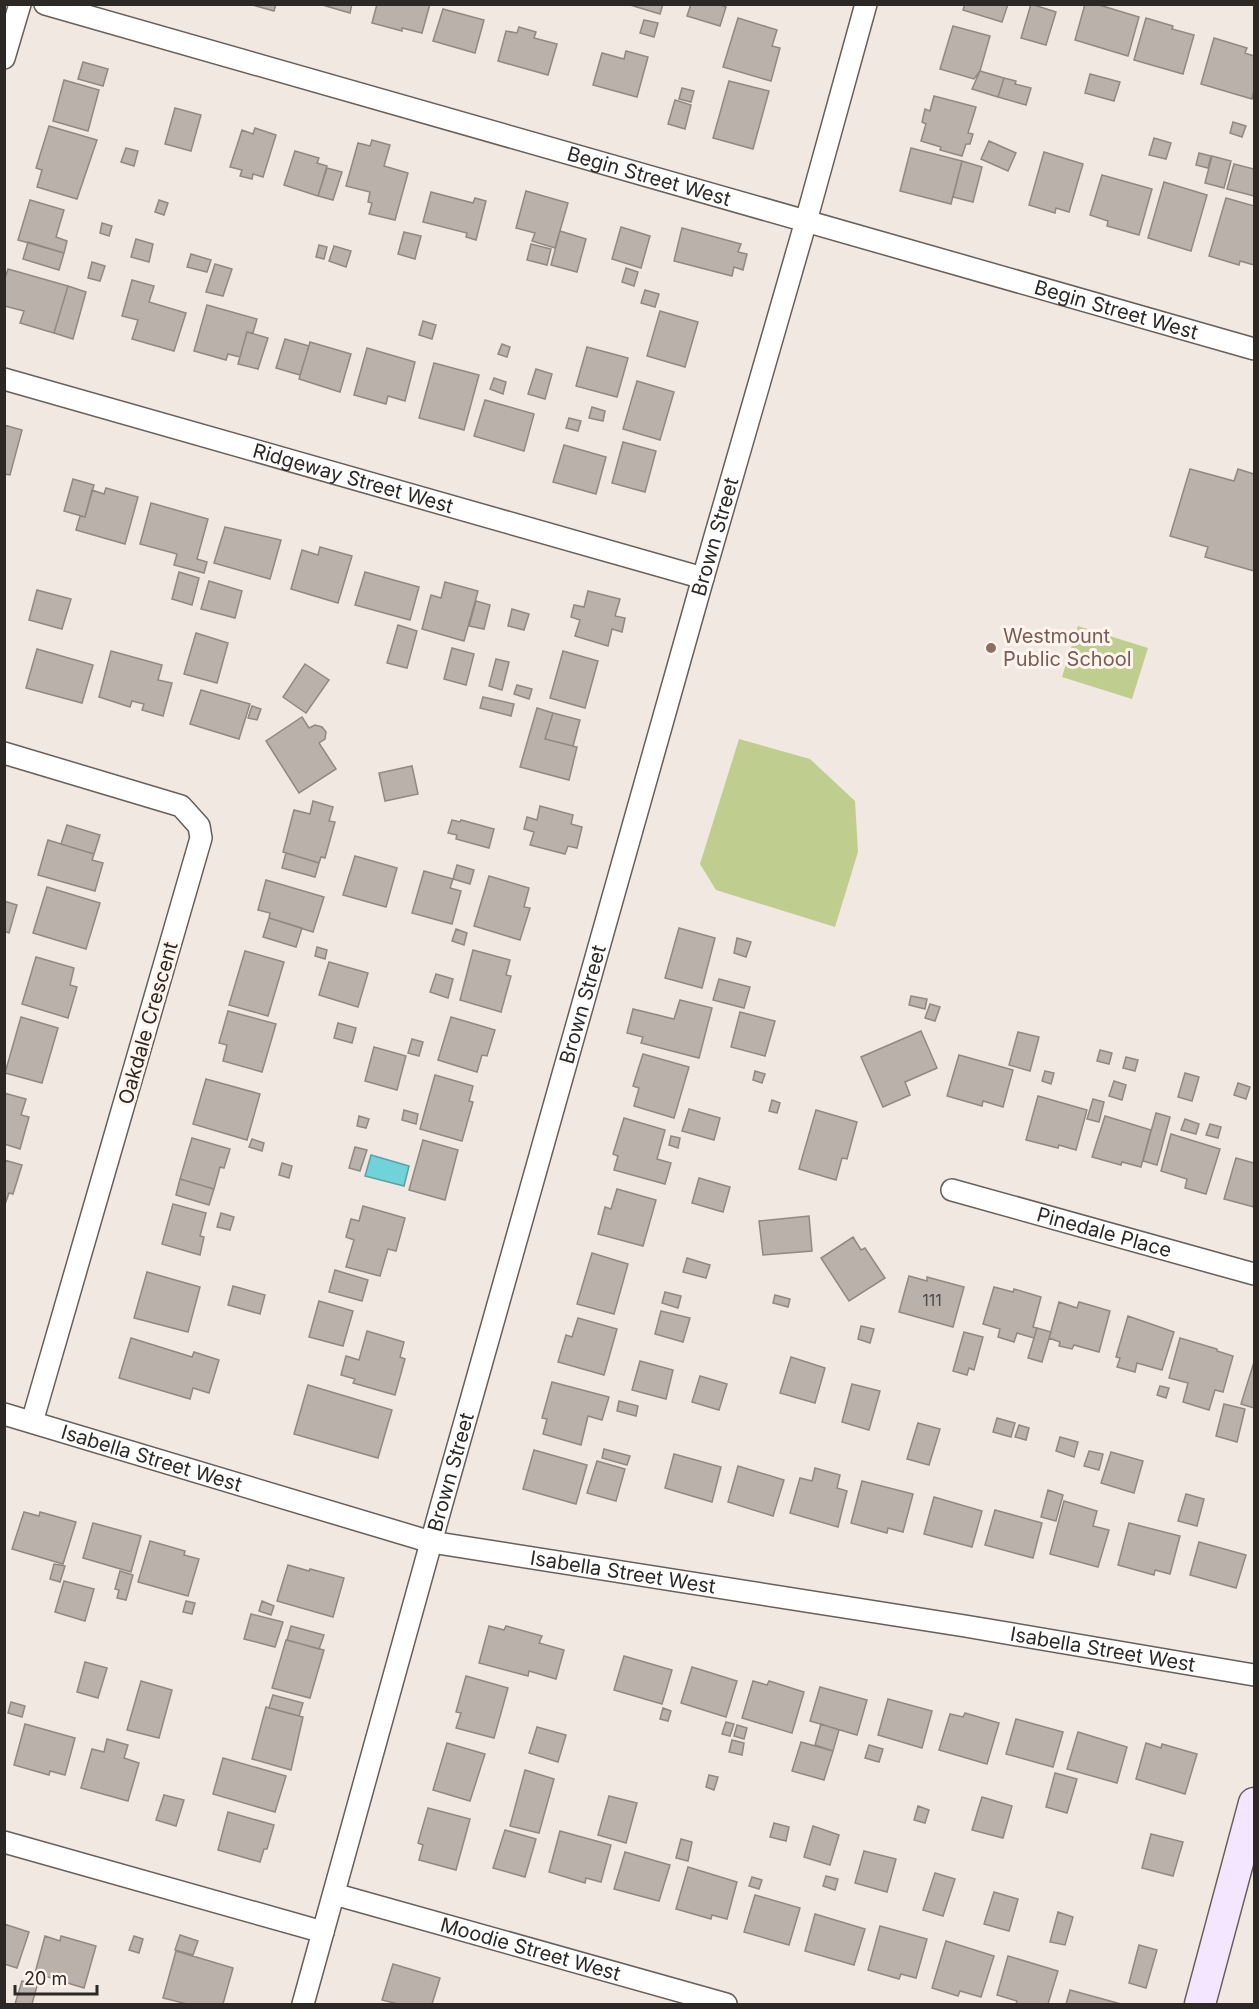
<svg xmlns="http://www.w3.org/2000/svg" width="1259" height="2009" font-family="Inter,sans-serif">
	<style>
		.green { fill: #bfce8f }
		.water { fill: #70d3d9; stroke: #5ca0a3; stroke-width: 1.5 }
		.building { fill: #bab1aa; stroke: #918882; stroke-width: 1.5 }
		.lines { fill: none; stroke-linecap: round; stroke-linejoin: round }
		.street-casing { stroke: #675f59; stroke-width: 24 }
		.secondary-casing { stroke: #675f59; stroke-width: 33 }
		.street { stroke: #fff; stroke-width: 21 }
		.secondary { stroke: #f4e6ff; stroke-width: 30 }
		.education-dot { fill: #8d6e63; stroke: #fff5ee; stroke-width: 2 }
		.labels { text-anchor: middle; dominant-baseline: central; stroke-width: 6; stroke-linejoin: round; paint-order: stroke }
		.number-label { font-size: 16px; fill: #504a47 }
		.street-label { font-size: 20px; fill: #2c2826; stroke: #fff5ee }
		.education-label { font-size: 20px; fill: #785e54; stroke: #fff5ee; text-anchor: start }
	</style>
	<rect width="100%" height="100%" fill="#f1e8e1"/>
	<path class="green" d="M1078,626l70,22 -16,51 -70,-22z
		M739,739l71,20 45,42 3,51 -23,75 -119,-37 -16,-26z"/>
	<path class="water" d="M371,1155l38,11 -5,20 -39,-10z"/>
	<path class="building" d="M249,4h27l-2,7z
		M319,4h33l-2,9z
		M377,4h53l-8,29 -20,-5v3l-30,-8z
		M627,4h36l-3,10z
		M691,4h27l8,3 -6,19 -33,-10z
		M965,4h43l-6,18 -39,-12z
		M1031,4l25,8 -10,33 -25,-7z
		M1085,4h11l43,13 -11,39 -53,-16z
		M443,9l41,11 -9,33 -42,-12z
		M738,18l39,12 -5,16 8,2 -9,33 -48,-14z
		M1146,18l27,8 -1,3 22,6 -11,39 -49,-14z
		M644,20l14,3 -4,14 -14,-4z
		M953,26l37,10 -10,35 -6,8 -34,-10z
		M519,27l17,5 -2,6 23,6 -9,31 -50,-14 8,-30 11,2z
		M1214,38l33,10 -2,5 9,3v34l-2,9 -51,-15z
		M626,51l22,6 -11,40 -44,-12 9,-32 22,6z
		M83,62l25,7 -5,17 -25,-7z
		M980,71l24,7 -6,19 -26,-8z
		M1090,74l30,8 -6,19 -29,-8z
		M1004,78l12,3 -1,3 16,4 -5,17 -28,-8z
		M64,80l35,10 -11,41 -35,-10z
		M729,81l40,10 -16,58 -40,-11z
		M682,88l12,3 -3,11 -12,-3z
		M934,96l42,11 -8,26 5,1 -3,10h-4l-4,12 -22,-6 1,-3 -20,-6 5,-17 -4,-2 3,-13 5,2z
		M675,100l16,5 -6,24 -17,-5z
		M175,108l26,7 -10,36 -26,-7z
		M1233,122l13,4 -4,11 -12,-4z
		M49,126l48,14 -20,59 -40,-12 5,-17 -6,-2z
		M255,128l21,7 -13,42 -10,-3 -1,5 -12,-3 2,-6 -12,-3 12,-37 11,4z
		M1154,138l17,5 -5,16 -17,-4z
		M372,140l18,5 -6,21 24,7 -13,47 -26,-6 3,-11 -4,-1 2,-10 -24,-6 12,-43 12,3z
		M989,141l27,12 -8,18 -27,-12z
		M126,148l12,3 -4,15 -13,-4z
		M911,148l51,13 -11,43 -51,-13z
		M295,151l24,7 -2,5 10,3 -9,30 -34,-11z
		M1044,152l39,12 -14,48 -13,-4 -1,5 -26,-8z
		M1199,153l12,3 -3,12 -12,-3z
		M1212,156l19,5 -7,27 -19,-5z
		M962,161l20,6 -9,35 -20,-5z
		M1234,164l20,5v27l-27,-7z
		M327,168l15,4 -9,28 -15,-4z
		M1102,175l50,14 -13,46 -32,-9 1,-5 -18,-6z
		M1164,182l43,13 -16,56 -43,-13z
		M526,191l42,12 -13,45 -23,-7 3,-8 -19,-5z
		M431,192l42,11 2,-5 11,3 -10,39 -10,-3 1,-4 -44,-11z
		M1226,198l28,8v59l-14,-4 -1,4 -30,-9z
		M30,200l34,10 -8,27 11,4 -3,12 -46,-13z
		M159,200l9,3 -4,12 -9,-3z
		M102,223l10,3 -3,10 -9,-3z
		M621,227l29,9 -9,32 -29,-9z
		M682,228l59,16 -3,8 9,2 -4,16 -9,-3 -2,9 -58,-15z
		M560,231l26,8 -9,33 -26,-7z
		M404,232l17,4 -6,23 -17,-5z
		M136,239l17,5 -4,18 -18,-5z
		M28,242l36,11 -5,17 -36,-11z
		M531,244l20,5 -4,16 -20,-5z
		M319,245l8,2 -3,12 -8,-2z
		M334,246l17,5 -5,16 -17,-6z
		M191,254l20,6 -4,12 -20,-5z
		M92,262l13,4 -5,15 -12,-3z
		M215,264l17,5 -9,27 -17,-4z
		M626,268l12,4 -4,14 -12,-4z
		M8,269l60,17 -14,47 -34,-10 4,-12 -20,-5v-25z
		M132,280l22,6 -5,16 37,11 -12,38 -42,-12 6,-19 -16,-4z
		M68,286l18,6 -13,47 -19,-6z
		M645,290l14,4 -4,13 -14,-4z
		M207,305l50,14 -4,14 -6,-1 -7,25 -12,-3 -2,6 -32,-9z
		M660,311l38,11 -13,45 -38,-11z
		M423,321l13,4 -4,14 -13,-4z
		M247,332l21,6 -10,31 -20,-5z
		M285,339l24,7 -9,29 -24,-7z
		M310,342l41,12 -11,38 -41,-13z
		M502,344l8,3 -3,10 -9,-3z
		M587,347l41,11 -11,39 -41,-11z
		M367,348l48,14 -10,39 -17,-5 -2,8 -32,-9z
		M434,363l45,12 -15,55 -45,-12z
		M536,369l16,5 -7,25 -17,-5z
		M494,378l12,4 -3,12 -13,-5z
		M637,381l37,11 -14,48 -37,-11z
		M485,400l49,14 -10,37 -50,-15z
		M592,407l13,4 -2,10 -14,-3z
		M569,418l12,3 -3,10 -12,-3z
		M4,425l18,5 -12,45 -6,-1z
		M623,442l33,9 -11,41 -33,-9z
		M564,445l42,12 -10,37 -43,-12z
		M1190,469l44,12 4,-12 16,5v97l-49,-14 3,-10 -38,-11z
		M73,479l21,6 -9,32 -21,-6z
		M106,488l32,9 -13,47 -49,-14 4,-14 5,1 7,-27 12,4z
		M151,503l57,16 -11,40 10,3 -3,11 -30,-8 3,-11 -37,-10z
		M225,527l56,13 -11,39 -56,-16z
		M320,547l32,9 -14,47 -47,-14 11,-39 16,5z
		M179,572l20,6 -7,27 -20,-6z
		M365,572l54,15 -9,33 -55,-15z
		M209,581l33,10 -7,27 -34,-9z
		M445,582l33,9 -14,50 -42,-12 9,-34 10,3z
		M37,590l34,9 -9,30 -33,-9z
		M588,591l32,8 -5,17 10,2 -3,14 -10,-3 -4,17 -33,-10 5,-16 -9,-3 3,-12 10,2z
		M476,601l14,4 -6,24 -15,-3z
		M512,609l17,5 -5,16 -16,-4z
		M398,625l19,6 -10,37 -20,-5z
		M196,633l32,10 -11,40 -33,-9z
		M452,648l22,6 -8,31 -22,-6z
		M37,649l56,16 -11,38 -56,-15z
		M111,651l51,14 -4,15 14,3 -9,33 -21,-6 2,-6 -12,-3 -2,6 -31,-10z
		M563,651l35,10 -13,47 -35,-10z
		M496,659l13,3 -7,28 -13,-4z
		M305,664l24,16 -23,33 -23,-16z
		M517,685l15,4 -3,10 -15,-5z
		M201,690l49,14 -11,35 -49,-15z
		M483,697l31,7 -3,12 -31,-8z
		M252,706l9,3 -4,11 -9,-2z
		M537,708l16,5 -8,26 32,8 -8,33 -49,-13z
		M553,713l27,7 -7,26 -28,-7z
		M302,717l7,11 6,-3 7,2 4,5 -1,7 -6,4 17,26 -37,24 -33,-52z
		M412,766l6,28 -33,7 -6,-28z
		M313,801l20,6 -4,14 6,1 -10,36 -4,-1 -2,6 -36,-11 11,-42 16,4z
		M540,806l33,9 -2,9 11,3 -5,21 -9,-2 -3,8 -35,-9 4,-13 -10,-3 3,-12 10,3z
		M452,820l8,2 1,-2 33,9 -5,19 -33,-9 1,-4 -9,-2z
		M67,825l33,10 -6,19 -33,-10z
		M48,840l46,14 -2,6 11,3 -8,28 -57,-16z
		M286,853l33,10 -4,14 -33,-9z
		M355,856l42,12 -11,39 -43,-12z
		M457,865l17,5 -4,14 -17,-5z
		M424,871l29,8 -3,9 11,3 -9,33 -40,-11z
		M489,876l40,12 -5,19 6,1 -10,32 -46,-14z
		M266,880l58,17 -11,35 -44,-14 1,-5 -12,-3z
		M47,887l53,16 -14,46 -53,-16z
		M4,901l13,4 -8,28 -5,-2z
		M269,918l33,10 -6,19 -33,-10z
		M679,928l36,10 -13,50 -37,-10z
		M456,929l11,4 -3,12 -12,-4z
		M737,938l14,4 -5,15 -12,-4z
		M317,947l10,3 -2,9 -10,-3z
		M473,950l37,10 -4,15 5,1 -10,36 -41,-12z
		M245,951l39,11 -16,54 -39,-11z
		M36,957l38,11 -4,17 7,2 -9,31 -46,-14z
		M329,962l39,11 -10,34 -39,-12z
		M436,974l17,5 -5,19 -18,-6z
		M719,979l31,8 -6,21 -31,-8z
		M911,996l16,3 -2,10 -16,-4z
		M680,1000l32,8 -13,50 -58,-15 2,-6 -16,-4 6,-24 41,10z
		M930,1004l10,3 -5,14 -10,-3z
		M228,1011l48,13 -14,48 -39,-11 4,-16 -8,-2z
		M740,1012l35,9 -10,35 -34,-9z
		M21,1017l37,11 -16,55 -37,-10z
		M451,1017l44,13 -8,26 -5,-1 -5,17 -39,-12z
		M338,1023l18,5 -4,15 -18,-5z
		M921,1031l16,37 -32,14 5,13 -27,12 -22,-50z
		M1018,1032l21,5 -9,34 -21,-6z
		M412,1039l11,3 -4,14 -11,-3z
		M374,1047l32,9 -9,34 -32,-9z
		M1100,1050l12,3 -3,11 -12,-3z
		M643,1054l46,13 -15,51 -40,-12 5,-18 -6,-2z
		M959,1055l54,15 -10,37 -20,-6 -1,5 -35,-10z
		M1126,1057l12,3 -3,11 -12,-3z
		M755,1071l10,3 -3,9 -9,-3z
		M1045,1071l9,2 -3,11 -9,-3z
		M1185,1073l14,4 -7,24 -14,-4z
		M435,1075l38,11 -4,15 4,1 -11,39 -42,-12z
		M206,1079l54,15 -13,46 -54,-16z
		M1114,1081l12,4 -4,15 -13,-4z
		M1238,1083l12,4 -4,12 -12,-4z
		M4,1093l22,6 -5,16 8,2 -9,32 -16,-5z
		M1038,1096l49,14 -11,40 -17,-5 -1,3 -32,-8z
		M1093,1099l11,3 -5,20 -12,-3z
		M772,1100l8,3 -3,10 -8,-2z
		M689,1109l31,9 -6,22 -32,-9z
		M404,1110l14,4 -2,10 -14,-4z
		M816,1110l41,12 -10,37 -5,-1 -6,22 -37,-11z
		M1156,1113l14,4 -13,48 -14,-4z
		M359,1116l10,3 -3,9 -9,-2z
		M1105,1116l46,14 -10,37 -19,-5 -1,3 -29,-8z
		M624,1118l41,12 -8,29 14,4 -6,21 -51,-14 4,-14 -5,-2z
		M1185,1119l14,5 -3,10 -15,-4z
		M1210,1124l11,3 -3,11 -12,-3z
		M1171,1134l49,15 -14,45 -21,-6 2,-9 -26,-8z
		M671,1136l9,2 -2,10 -9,-3z
		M192,1138l38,11 -6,19 -4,-1 -6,22 -34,-10z
		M252,1139l12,4 -2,8 -13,-4z
		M423,1140l35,10 -13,50 -36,-10z
		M355,1147l12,3 -7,21 -11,-3z
		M1236,1158l18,5v44l-30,-8z
		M4,1160l18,5 -9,29 -4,-1 -5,14z
		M282,1163l10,3 -3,12 -10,-3z
		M699,1178l31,9 -7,25 -31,-9z
		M180,1179l34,10 -5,16 -33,-10z
		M617,1189l39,11 -13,46 -45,-12 7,-27 6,2z
		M173,1204l33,9 -6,23 4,1 -4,18 -38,-11z
		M363,1206l42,12 -9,33 -8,-2 -8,27 -34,-9 8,-27 -8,-3 5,-18 8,2z
		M221,1213l13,4 -4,13 -13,-3z
		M809,1216l3,35 -49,4 -4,-34z
		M853,1237l8,13 4,-2 20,30 -36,23 -28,-43z
		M592,1253l36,11 -14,50 -37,-10z
		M687,1258l23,7 -4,13 -23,-6z
		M335,1270l33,10 -6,21 -33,-9z
		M147,1272l53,15 -12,45 -54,-14z
		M909,1276l18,5v-4l37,10 -11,40 -54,-15z
		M233,1286l32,9 -5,19 -32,-9z
		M994,1287l19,5 1,-3 27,8 -8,30 4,1 -3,10 -17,-5 -3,9 -16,-5 2,-8 -17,-5z
		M665,1292l16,4 -3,12 -16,-5z
		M775,1295l15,4 -2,8 -15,-4z
		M319,1301l34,10 -10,35 -34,-9z
		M1059,1302l18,6 2,-6 31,9 -11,41 -25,-7 -2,4 -13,-3 1,-4 -11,-4z
		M661,1311l29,7 -7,24 -28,-8z
		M1128,1316l46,16 -12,38 -25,-7 -2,9 -18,-5 3,-9 -4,-1z
		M578,1318l39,11 -13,46 -46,-13 8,-27 6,2z
		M861,1326l13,3 -4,14 -12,-4z
		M1037,1328l14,4 -9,30 -14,-4z
		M367,1331l37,11 -4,15 5,2 -10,36 -42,-12 2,-4 -14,-4 5,-19 13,4z
		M964,1332l19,5 -9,33 -5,-2 -2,7 -14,-4z
		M131,1338l61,19 2,-5 25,8 -10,33 -16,-5 -3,11 -71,-21z
		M1180,1338l37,11v2l16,5 -10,36 -8,-2 -6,20 -26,-8 5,-19 -19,-5z
		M791,1357l34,11 -10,35 -35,-10z
		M640,1361l33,9 -7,29 -34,-9z
		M1254,1362v46l-13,-4z
		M700,1376l27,8 -8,26 -27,-8z
		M552,1382l57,15 -7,23 -14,-4 -7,29 -38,-11 4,-15 -5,-1z
		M852,1384l28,7 -11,39 -27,-8z
		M308,1385l84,25 -14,48 -84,-24z
		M1160,1386l9,2 -3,10 -9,-3z
		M619,1401l19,5 -2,10 -19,-5z
		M1224,1404l21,5 -8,33 -21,-6z
		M997,1418l18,5 -4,14 -18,-5z
		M918,1423l22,6 -11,36 -22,-6z
		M1019,1425l10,3 -3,12 -11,-3z
		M1060,1437l18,5 -4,15 -18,-6z
		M604,1449l26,7 -3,9 -25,-7z
		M534,1450l53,15 -11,39 -53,-15z
		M1089,1451l14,3 -4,16 -15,-4z
		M1111,1452l32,9 -9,32 -33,-10z
		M674,1454l47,13 -9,35 -47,-14z
		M597,1461l28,8 -9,32 -29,-8z
		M738,1466l46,14 -11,36 -45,-14z
		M815,1468l25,7 -3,13 10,3 -9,36 -48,-14 10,-35 12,3z
		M862,1481l51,13 -10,38 -15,-4 -1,5 -36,-10z
		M1048,1490l15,5 -7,26 -15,-4z
		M1186,1494l18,5 -7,27 -19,-5z
		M934,1497l48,14 -10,36 -48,-13z
		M1064,1501l33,10 -4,15 16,4 -11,37 -48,-13z
		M995,1510l47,13 -9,35 -48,-13z
		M24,1512l15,4 1,-4 36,10 -13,42 -51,-15z
		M93,1523l48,13 -10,36 -48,-14z
		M1129,1523l51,13 -10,38 -15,-4 -1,5 -36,-10z
		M150,1541l35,10 -1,4 15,4 -11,37 -50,-14z
		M1199,1542l47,13 -10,33 -46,-13z
		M54,1564l11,2 -5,16 -10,-3z
		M288,1565l21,6 1,-2 34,9 -11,39 -56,-16z
		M120,1571l13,4 -7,25 -9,-2 2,-8 -4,-1z
		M64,1581l30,8 -9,32 -30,-9z
		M186,1601l9,2 -3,11 -9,-2z
		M262,1601l12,5 -3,9 -12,-4z
		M251,1614l32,8 -8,25 -31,-8z
		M291,1626l33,9 -5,14 -32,-9z
		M489,1626l15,4 2,-4 36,10 -3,7 25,7 -8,29 -27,-8 -1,5 -49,-13z
		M286,1640l38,10 -14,48 -38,-10z
		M624,1656l48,14 -10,34 -48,-14z
		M85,1662l22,6 -9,30 -21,-6z
		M692,1667l45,14 -11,36 -45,-14z
		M466,1676l42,12 -14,50 -38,-10 5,-15 -5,-1z
		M141,1681l31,9 -13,48 -32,-8z
		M753,1681l14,4 2,-4 35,11 -12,41 -50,-15z
		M820,1687l47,13 -10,35 -47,-14z
		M273,1695l30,8 -4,13 -30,-8z
		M888,1699l44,12 -10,37 -44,-13z
		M11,1702l14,4 -3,11 -14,-4z
		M266,1707l37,10 -12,53 -39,-11z
		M663,1708l8,3 -3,10 -8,-2z
		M965,1713l34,10 -12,41 -48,-14 11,-36 13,3z
		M1016,1719l47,13 -10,35 -47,-13z
		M726,1722l8,2 -4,12 -8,-2z
		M25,1724l50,14 -10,37 -15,-4 -1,4 -35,-10z
		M821,1724l18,6 -6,21 -18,-6z
		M737,1725l10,3 -3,11 -10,-3z
		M537,1727l29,8 -8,27 -29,-9z
		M1078,1732l49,15 -10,36 -50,-14z
		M107,1739l21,6 -4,13 15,5 -11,38 -47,-13 11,-39 12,3z
		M732,1740l12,3 -2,12 -13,-3z
		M801,1742l32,9 -9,29 -32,-9z
		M447,1743l38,11 -15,47 -37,-11z
		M1146,1743l15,5 1,-4 35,10 -12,40 -49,-15z
		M869,1745l14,4 -4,13 -14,-4z
		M223,1758l63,18 -11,36 -62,-18z
		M525,1770l29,9 -15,54 -29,-7z
		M1055,1773l22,6 -10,34 -21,-6z
		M709,1775l9,2 -4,13 -8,-3z
		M164,1795l20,5 -8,26 -20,-6z
		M609,1796l28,7 -11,40 -28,-8z
		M982,1797l30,9 -9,32 -31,-8z
		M918,1806l11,4 -4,13 -11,-3z
		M428,1808l42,11 -14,51 -37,-10 4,-15 -5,-2z
		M228,1812l46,13 -7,24h-3l-4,13 -42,-12z
		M774,1823l15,4 -3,14 -16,-4z
		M813,1826l26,9 -9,30 -26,-8z
		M505,1830l31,9 -11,38 -32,-9z
		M560,1831l51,14 -10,37 -15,-4 -1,5 -36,-11z
		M1151,1834l32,8 -10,34 -31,-8z
		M681,1839l11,3 -4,19 -12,-3z
		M864,1851l32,8 -9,33 -32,-9z
		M625,1852l45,13 -11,36 -45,-12z
		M688,1867l49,15 -10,37 -15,-4 -1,4 -35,-10z
		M935,1873l20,6 -12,37 -20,-6z
		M826,1876l12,3 -3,11 -12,-4z
		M752,1877l10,3 -3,9 -10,-3z
		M994,1892l24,7 -9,32 -25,-7z
		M755,1895l45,13 -11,37 -45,-13z
		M1058,1912l15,5 -8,28 -15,-3z
		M815,1914l50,15 -11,36 -49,-14z
		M4,1924l25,8 -12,36 -13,-4z
		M880,1926l47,13 -11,39 -15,-4 -2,5 -31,-9z
		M180,1935l18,6 -5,14 -18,-5z
		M45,1936l15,5 1,-5 35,10 -12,42 -49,-15z
		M134,1936l9,3 -4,14 -10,-3z
		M946,1941l48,15 -13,41 -21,-6 -2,5 -26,-8z
		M1139,1945l18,5 -11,38 -17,-5z
		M176,1951l57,17 -10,36h-36l-24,-6z
		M1008,1956l50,15 -10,33h-32l1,-3 -20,-6z
		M393,1964l47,14 -8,26h-34l-16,-4z
		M22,1981l15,5 -5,18h-17z
		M1070,1990l51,14h-55z"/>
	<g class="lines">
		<defs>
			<g id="street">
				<path id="s1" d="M45,4l1209,345"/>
				<path d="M4,58l16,-54"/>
				<path id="s2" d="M4,379l699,199"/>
				<path d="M4,753l177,53 18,20 2,12 -169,584"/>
				<path id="s3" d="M952,1190l302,84"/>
				<path id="s4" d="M4,1414l427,128 534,84 289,49"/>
				<path d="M4,1842l319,90"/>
				<path id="s5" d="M334,1894l392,110"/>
				<path id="s6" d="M303,2004l139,-501 261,-925 103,-357 60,-217"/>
			</g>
			<path id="secondary" d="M1200,2004l54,-201"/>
		</defs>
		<use href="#street" class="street-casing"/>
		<use href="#secondary" class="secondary-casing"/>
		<use href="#street" class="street"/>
		<use href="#secondary" class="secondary"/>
	</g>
	<circle class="education-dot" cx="991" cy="648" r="6"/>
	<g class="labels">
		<g class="number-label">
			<text x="932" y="1300">111</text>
		</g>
		<g class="street-label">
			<text stroke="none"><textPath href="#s1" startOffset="628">Begin Street West</textPath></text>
			<text stroke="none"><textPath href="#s1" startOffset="1114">Begin Street West</textPath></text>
			<text stroke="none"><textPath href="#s2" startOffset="363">Ridgeway Street West</textPath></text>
			<text stroke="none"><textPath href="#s6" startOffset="1524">Brown Street</textPath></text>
			<text stroke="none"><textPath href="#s6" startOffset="1038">Brown Street</textPath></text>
			<text transform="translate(148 1023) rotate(-74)">Oakdale Crescent</text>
			<text stroke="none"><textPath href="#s3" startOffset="158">Pinedale Place</textPath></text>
			<text stroke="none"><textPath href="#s4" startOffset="154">Isabella Street West</textPath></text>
			<text stroke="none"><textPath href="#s6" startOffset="552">Brown Street</textPath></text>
			<text stroke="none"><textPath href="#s4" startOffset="640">Isabella Street West</textPath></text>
			<text stroke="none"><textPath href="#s4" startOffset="1126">Isabella Street West</textPath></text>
			<text stroke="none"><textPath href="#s5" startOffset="204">Moodie Street West</textPath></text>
		</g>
		<g class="education-label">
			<text x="1003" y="636">Westmount<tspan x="1003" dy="23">Public School</tspan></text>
		</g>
	</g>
	<rect width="1259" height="2009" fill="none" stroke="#2c2826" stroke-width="12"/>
	<path d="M15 1985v9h82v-9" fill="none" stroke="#2c2826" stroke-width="3"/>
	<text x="24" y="1985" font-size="18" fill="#2c2826" stroke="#fff5ee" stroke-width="4.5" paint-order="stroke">20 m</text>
</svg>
